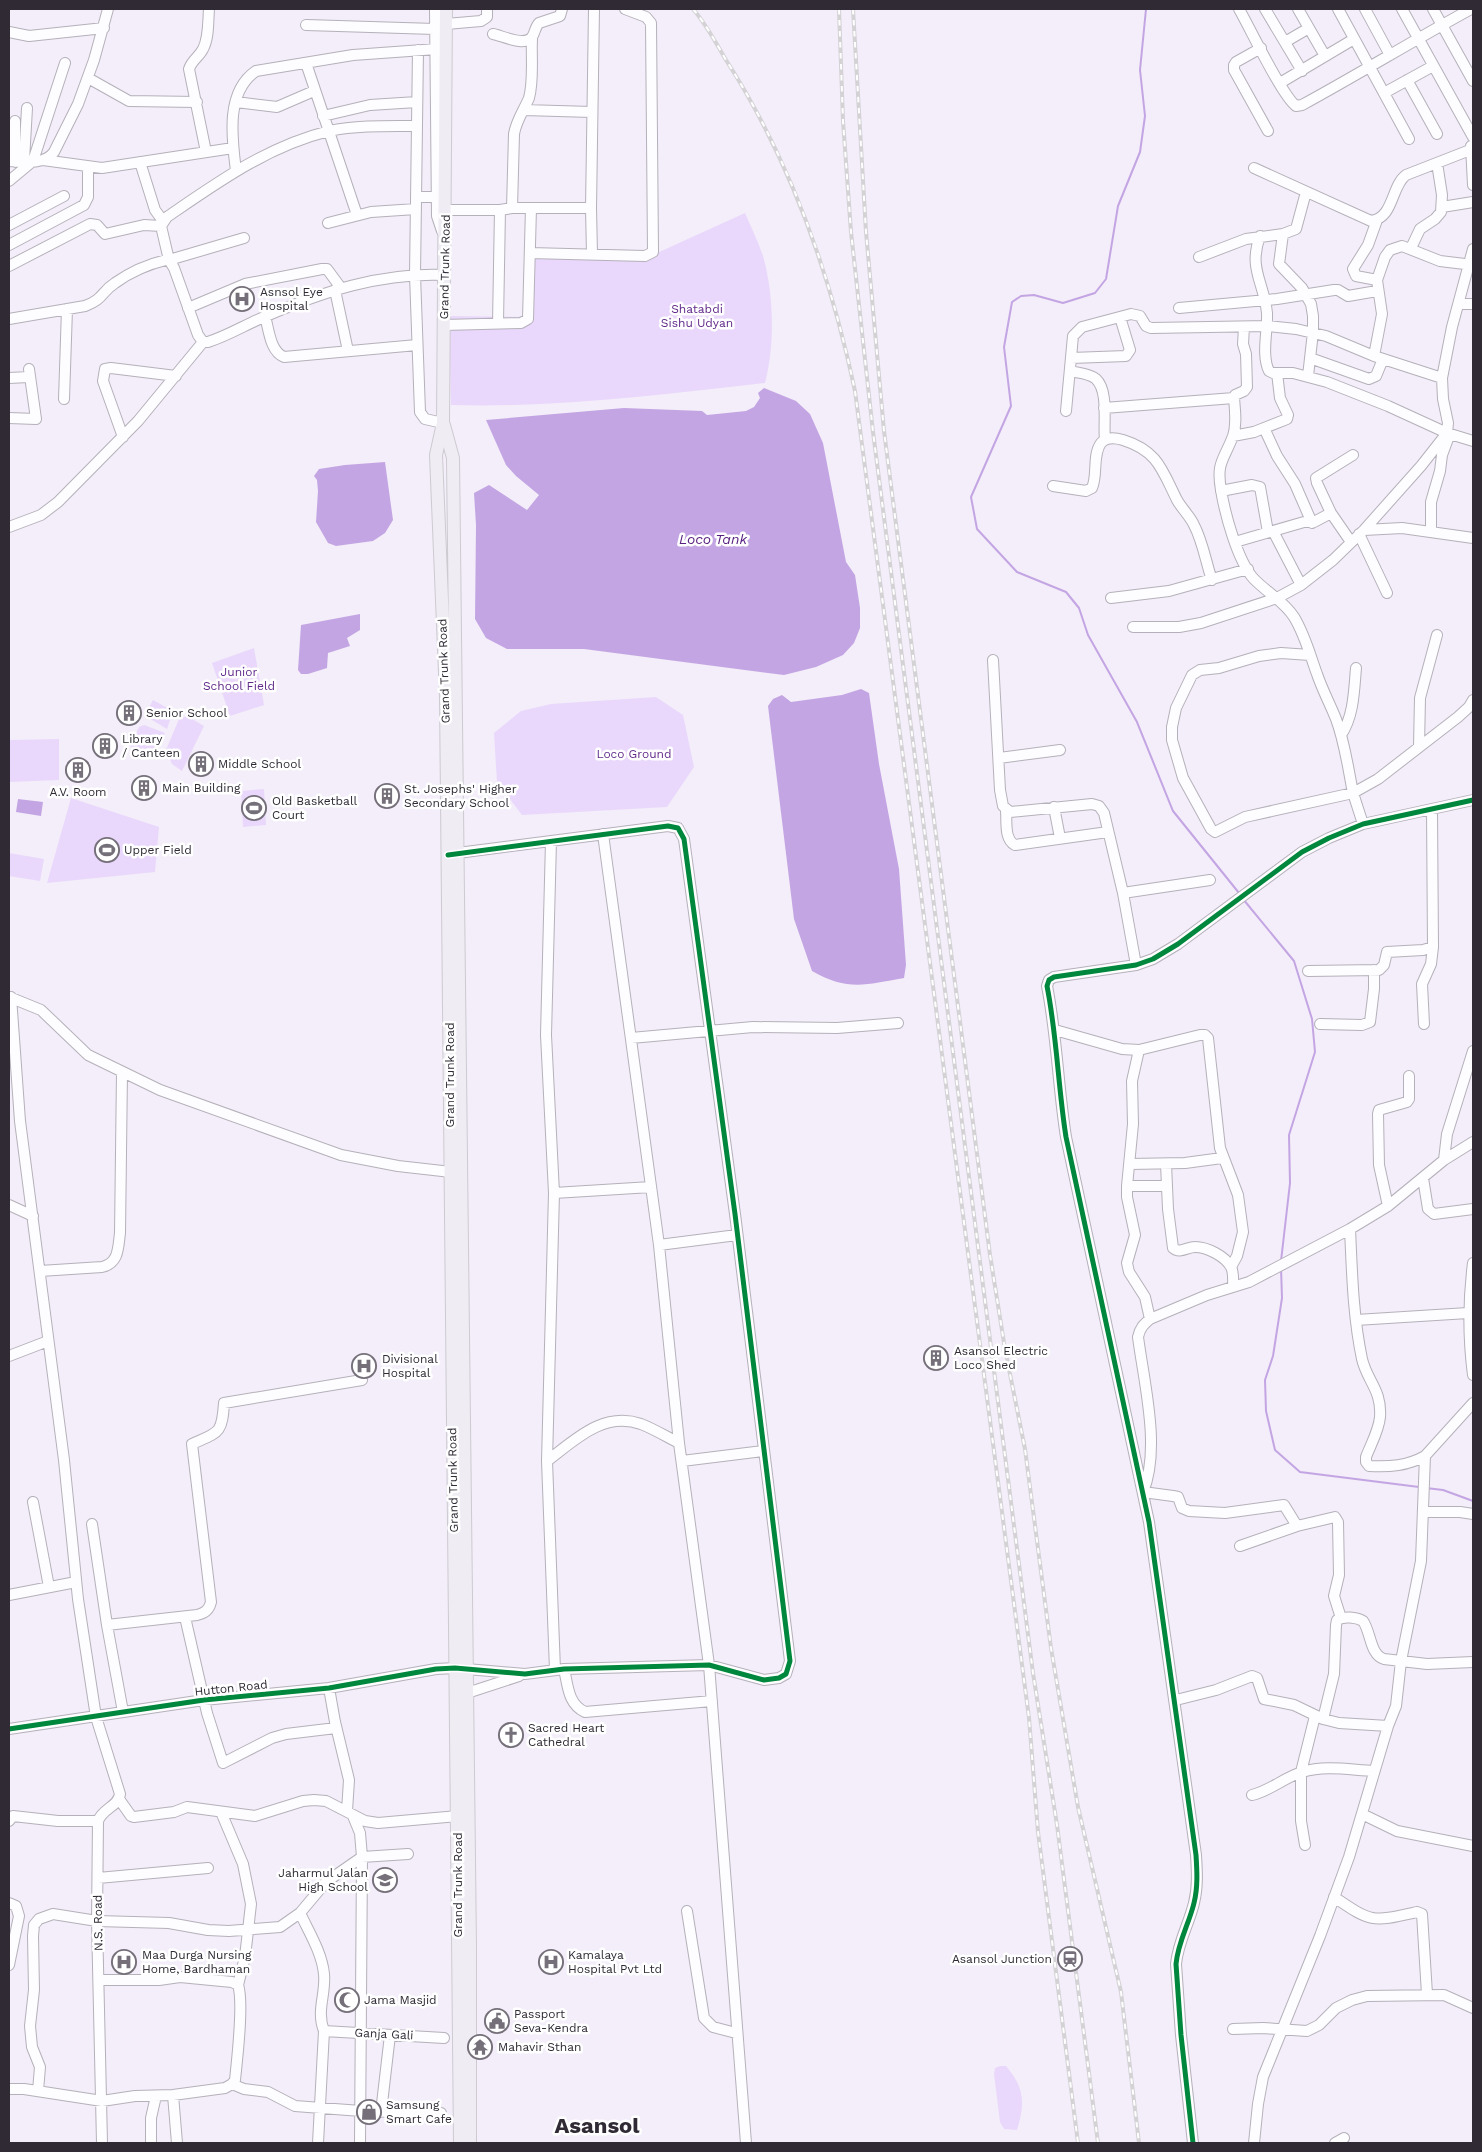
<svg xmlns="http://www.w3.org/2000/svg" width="1482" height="2152" font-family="'Work Sans',sans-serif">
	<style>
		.green { fill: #e9d8fb }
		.water { fill: #c4a5e3 }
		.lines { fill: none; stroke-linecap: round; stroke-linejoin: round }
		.stream { stroke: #c4a5e3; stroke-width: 2 }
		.minor-casing { stroke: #b5b1ba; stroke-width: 12 }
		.major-casing { stroke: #cdcad0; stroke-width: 14 }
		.minor { stroke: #fdfcfe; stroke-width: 10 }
		.major { stroke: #f0ecf4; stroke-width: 12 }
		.rail-casing { stroke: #d4d2d5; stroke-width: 4 }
		.rail { stroke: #fff; stroke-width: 2; stroke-dasharray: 5.5; stroke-linecap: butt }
		.cycleway-casing { stroke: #fff; stroke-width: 8 }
		.cycleway { stroke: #00873e; stroke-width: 5 }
		.labels { text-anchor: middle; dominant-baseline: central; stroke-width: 5; stroke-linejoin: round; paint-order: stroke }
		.street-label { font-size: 12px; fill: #2f2a34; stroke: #fff }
		.poi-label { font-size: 12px; fill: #2f2a34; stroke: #fff; text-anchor: start }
		.park-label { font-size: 12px; fill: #60298a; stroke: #fff }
		.water-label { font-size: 14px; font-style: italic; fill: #582081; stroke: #fff }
		.town-label { font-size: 22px; font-weight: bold; fill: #2f2a34; stroke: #fff }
	</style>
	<rect width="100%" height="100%" fill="#f3eef9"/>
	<path class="green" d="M745,213c6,14 13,28 18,43 11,38 12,89 2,127 -104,12 -209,25 -314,22l-2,-89 82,1v-59l126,-5z
		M254,648l10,57 -34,11 -18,-53z
		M656,697l27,18 11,52 -27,40 -145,8 -25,-33 -3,-49 27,-22 30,-7z
		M153,700l20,11 -6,18 -20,-12 -1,-4z
		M187,716l17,10 -22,45 -10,-7 -6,-14 13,-31z
		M144,725l21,8 -7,15h-10l-6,3 -19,-8 2,-2 8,-1 6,-13z
		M59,739v41l-50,2v-42z
		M264,789l2,36 -23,2 -2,-36z
		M71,798l88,29 -4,45 -108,11z
		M9,853l35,6 -4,22 -31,-5z
		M1000,2066h6c19,22 19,38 11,64l-13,-1 -4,-7 -6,-48 1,-6z"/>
	<path class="water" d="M764,388l32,13 14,13 13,29 23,119 9,13 5,33v20l-6,15 -11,12 -27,12 -32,8 -200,-26h-77l-21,-11 -11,-19 1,-94 -2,-32 15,-8 38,25 12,-15 -23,-19 -10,-11 -20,-45 138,-12 78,3 5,4 39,-4 8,-4 6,-9 -2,-5z
		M385,462l8,58 -8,13 -12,8 -37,5 -8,-3 -12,-21 2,-31 -1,-11 -3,-4 5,-7 26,-4z
		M360,614v16l-13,8 3,8 -22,7 -1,15 -19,6h-7l-3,-4 3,-45z
		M861,689l8,4 10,71 20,105 7,96 -2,13c-39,7 -57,13 -92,-7l-18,-52 -26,-213 5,-7 9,-4 9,7 51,-7z
		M18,799l25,3 -2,14 -25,-4z"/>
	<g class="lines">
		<path class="stream" d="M1146,9l-6,61 5,46 -5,36 -22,54 -12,73 -11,14 -32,10 -29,-8 -13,1 -9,6 -8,45 7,59 -40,91 6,32 40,43 49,20 13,16 9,27 49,87 36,89 66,82
			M1243,899l51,62 18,58 3,33 -26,83 1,48 -9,78
			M1281,1268l1,30 -9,58 -8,24 1,31 9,39 25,22 119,15
			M1426,1488l17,2 30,11"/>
		<defs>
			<path id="minor" d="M435,9l2,207 5,15
				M1239,9c11,19 43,87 57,97l6,-1c57,-31 112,-65 169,-96
				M1265,9l37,62
				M1298,9l27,47
				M1338,9l71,130
				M1365,9l25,46
				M1402,9l71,128
				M1433,9l40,72
				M446,24l35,-3 6,-4v-8
				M306,25l129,4
				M9,32l20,4 75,-8
				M493,34c10,2 32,13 39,3 3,-4 3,-10 7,-14l21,-7 2,-7
				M1285,42l24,-14
				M1261,48l-25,14 -2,3v5l34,61
				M418,50l-3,225 5,137 5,7 18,4
				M306,63l51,152
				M88,78l41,23 68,1
				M1407,80l30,54
				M1280,83l74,-44
				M1384,93l49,-27
				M236,102l41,5 37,-16
				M524,110l68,2
				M323,116l47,-11 47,-3
				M15,121v41
				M1471,146l2,39
				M206,152l-17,-83c3,-9 10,-12 14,-20 6,-11 5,-28 6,-40
				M43,160l59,8 131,-20
				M9,161c14,1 36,4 45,-9l24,-48 16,-44 14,-51
				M24,161l3,-53
				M140,162l15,48 8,11
				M1254,168l117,53c23,-3 20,-35 35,-46l64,-25
				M236,171c-4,-32 -11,-79 20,-100l97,-16 84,-6
				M9,181l24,-20 32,-98
				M416,197h22
				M1442,207l31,-5
				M512,208h79
				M446,210h54l12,-2 2,-74c2,-13 10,-24 15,-36 5,-18 2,-41 3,-59
				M328,223l43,-11 45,-3
				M9,225l55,-29
				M1283,234l-4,30 23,24 9,16 2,12v16l-5,44
				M1260,236c-12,33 4,46 7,77 1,17 -6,42 2,58l4,2h20l34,9 61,24 59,27 26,8
				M244,238l-75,22 -8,-34 6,-9c51,-35 101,-71 162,-86 28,-6 59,-5 88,-5
				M9,245l75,-40 4,-8v-30
				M1411,248l9,-19 15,-10 6,-7 1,-17 -5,-32
				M530,253l115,3 8,-4 -2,-229 -5,-6 -21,-8
				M592,254l-1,-46 3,-199
				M1199,257l47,-18 37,-5 13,-5 10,-37
				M9,266l81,-42 7,1 8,9 39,-9 17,1
				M1377,280l-21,-4 -3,-7 15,-24 9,-25
				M335,290l13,61
				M1459,304h14
				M188,308l57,-24 77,-15h5l14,19
				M1179,308l98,-9 57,-9h4l10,6 29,-5
				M265,316c4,14 5,35 19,41l133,-12
				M9,319l76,-13c19,-7 16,-14 30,-23 14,-10 34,-19 51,-23h3l5,8 24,67 5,7h5c19,-6 37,-17 56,-25 58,-25 117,-45 181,-42
				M498,323l2,-113
				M444,325l77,-2 7,-4 3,-111
				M1244,327l-1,17 3,10 1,33 -3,4 -9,4 -1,3c1,13 3,26 -1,38 -9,24 -17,26 -12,54 4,24 16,69 32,88 13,14 31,23 41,39 11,18 16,38 23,57 5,15 13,30 19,45 9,24 12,49 17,74l-108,24 -30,15 -4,-3 -28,-51 -11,-38v-13l4,-19 16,-33 8,-5 19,-2 40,-12 22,-3 29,2
				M1374,356l8,-42 -5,-34 8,-23 5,-7 12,-4 38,15 33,4
				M1071,358l55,-2 4,-6 -10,-33
				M1310,358l59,21 7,-3 7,-17
				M1070,371c8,2 19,2 26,8 13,12 7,45 9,61
				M9,378l20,-1
				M64,399l3,-90
				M1104,408l130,-10
				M1066,411l7,-75 9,-9 49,-13 9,2 6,10 5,2 116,-2 29,3 30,7 48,20 68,22
				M9,418l27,1 -7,-50
				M1264,428l13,28 18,28 17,39
				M1233,436l21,-4 33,-13 1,-4 -8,-17 -3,-25
				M123,437l-20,-56 2,-12 6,-1 65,8
				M1053,486l33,5 6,-3c6,-13 0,-33 9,-45 5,-6 15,-5 22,-3 35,11 39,30 54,60 5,9 13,16 17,25 9,17 12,38 18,55
				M1221,491l31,-6 8,2 8,45
				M9,527l32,-12 17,-13 80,-81 65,-79
				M1364,530l38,-2 71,10
				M1273,531l28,54
				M1431,532v-30l9,-31 2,-16 7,-19
				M1359,534l28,59
				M1235,542l69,-20h10l17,-9
				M1351,542l-20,-29 -14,-30 -1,-5 37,-23
				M1111,598l58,-7 79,-22
				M1133,627h46l22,-4 76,-25 24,-13 32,-25 31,-30 57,-64 26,-33 1,-10 -5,-24 -1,-21 10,-51 21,-78
				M993,660l7,130 3,16 7,6 82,-8 7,2 5,7 19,80 13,72
				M1341,735c13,-19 13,-45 15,-67
				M1419,746l1,-48 17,-63
				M999,758l61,-8
				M1054,807l6,31
				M1006,811c1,11 -2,28 9,34l93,-13
				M1363,824l-10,-31 25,-14 80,-62 11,-10 4,-7
				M603,834l56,411 20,198 30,222 37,478
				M551,841l-5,194 8,158 -7,268 8,209
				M1123,893l87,-13
				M1308,971l71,-1 5,-5 3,-13 36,-2 10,-3 -1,-138
				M9,997l32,13 47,45 72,35 181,65 57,11 53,6
				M11,997l9,124 44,339 14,139 18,118 24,77c-2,13 -17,14 -22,27l-1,100 5,222
				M1320,1024l42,1 8,-3 4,-33v-19
				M1424,1024l-2,-40 9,-20 2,-17
				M1055,1030l67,19 17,1
				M631,1038l122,-11 84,1 61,-5
				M1444,1160l29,-18
				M1130,1164l55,-1 37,-5
				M1166,1164l2,45 5,39c7,6 14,-1 22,-1 12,0 30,9 36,20 3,6 2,13 2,20
				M1423,1178l5,31 6,5 39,-5
				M1127,1186h40
				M554,1193l97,-6
				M9,1205l24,11
				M1388,1206l-9,-41 -1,-51 1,-4 28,-8 2,-3v-23
				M1350,1229c2,44 3,87 12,130 5,22 20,31 18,58 -1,13 -9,27 -14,40v5l3,4c21,1 38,0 56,-10
				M659,1245l78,-10
				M1473,1263c-5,39 -5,74 0,112
				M40,1271l62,-4c17,-4 16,-19 18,-34l2,-161
				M1150,1319l-5,-22 -16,-25 -2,-9 8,-28 -8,-38v-11l6,-62 -1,-43 7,-31 61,-15h5l3,3 12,110 18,47 5,37 -6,24 -6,11
				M1356,1320l112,-7
				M9,1356l39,-15
				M547,1461c28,-21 56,-50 94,-37 13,5 26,13 38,19
				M682,1461l81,-10
				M33,1502l16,85
				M1424,1512h36l13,2
				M92,1524l15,101 16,87
				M1240,1546l57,-20
				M9,1595l67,-13
				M185,1617l22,96 16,50 49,-25 14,-4 50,-6
				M1341,1618l-7,-22 5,-21 -1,-53 -3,-5 -38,9 -13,-21 -59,8 -36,-2 -7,-3 -4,-11 -5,-1 -30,-4c18,-43 1,-109 -5,-155 2,-9 5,-12 12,-18l57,-24 42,-13 101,-53 38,-23 56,-46 3,-26 26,-83
				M107,1625l90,-10c8,-2 12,-5 14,-13l-19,-158c27,-12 30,-10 32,-41l138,-23
				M564,1669c4,17 4,35 21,43l127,-11
				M329,1688l6,34 14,58 -2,31
				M467,1693l52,-17
				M1176,1700l40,-10 36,-14 5,2 7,21 30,6 29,14 16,4 49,3
				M1323,1719l11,-45 2,-49 1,-5c7,-4 19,-3 26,1 8,11 7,34 21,38l43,5 46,-2
				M9,1729l195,-29 125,-12 107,-19 19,-1 70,6 39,-5 145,-4 55,15 15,-2 7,-4 4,-13 -55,-447 -51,-375 -6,-11 -10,-2 -218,28
				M1252,1795c18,-4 33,-18 50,-23 24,-7 48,-2 72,-1
				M119,1799l12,17 3,1 40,-5 13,-5 68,9 48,-15 11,-1 12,1 39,20 13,2 80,-7
				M221,1812l22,52 8,40 -6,53 -7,28
				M1362,1814l35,17 76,15
				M353,1816l7,17 2,24 -2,286
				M9,1821l4,-5 45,5h40
				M1305,1845l-4,-24v-49l14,-56
				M98,1878l110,-10
				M1334,1897c38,26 38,25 83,15l5,2 5,80
				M9,1903l7,3 3,10 -10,49
				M687,1911l17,107 9,9 23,6
				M300,1913c9,19 22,40 24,61 2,21 -8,36 0,57l-6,112
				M1233,2029l30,-1 44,3 12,-6 17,-17 16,-8 15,-4 77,-1 29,13
				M324,2031l120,7
				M232,2084l12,5 24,3 27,14 66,5 80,2
				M9,2089h15l78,12 33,-5 38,-1 52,-7 7,-4 3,-4c2,-20 9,-78 3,-95l-6,-3 -52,-5 -21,3h-60
				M38,2091l2,-24 -8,-20 -2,-21 4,-36 -1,-54 1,-11 5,-6 14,-5 44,7 72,2 39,7 21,1 51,-4 20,-14 26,-31 36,-25 46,-3
				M173,2095l4,48
				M381,2112l9,-77
				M151,2143v-25l5,-22
				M1193,2143l-12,-108 -5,-71c2,-22 13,-40 18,-61 4,-16 3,-32 2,-48l-47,-333 -83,-385c-8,-50 -9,-101 -19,-151l2,-6 5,-3 82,-12 17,-6 25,-15 124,-92 27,-14 34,-14 110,-24
				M1254,2143l4,-39 5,-27 57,-141 29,-79 39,-131 8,-20 5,-45 20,-100 4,-105 48,-53
				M1335,2143l9,-5"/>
			<path id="major" d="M446,9l-3,414 -7,32 10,242 14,1446
				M444,425l9,33 17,1490v195"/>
		</defs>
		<use href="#minor" class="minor-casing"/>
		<use href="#major" class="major-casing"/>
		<use href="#minor" class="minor"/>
		<use href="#major" class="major"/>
		<defs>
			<path id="rail" d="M693,9c13,15 23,34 33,51 65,101 104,213 129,331l174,1327 9,114 40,311
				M839,9l4,112 8,111 22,200 160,1241 24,152 41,318
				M853,9l13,223 18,199 106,824 15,94 20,100 26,199 27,159 43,185 18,151"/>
		</defs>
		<use href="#rail" class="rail-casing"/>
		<use href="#rail" class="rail"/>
		<defs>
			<path id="cycleway" d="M9,1729l195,-29 125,-12 107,-19 19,-1 70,6 39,-5 145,-4 55,15 15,-2 7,-4 4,-13 -55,-447 -51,-375 -6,-11 -10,-2 -220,29
				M1193,2143l-12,-108 -5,-71c2,-22 13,-40 18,-61 4,-16 3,-32 2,-48l-47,-333 -83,-385c-8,-50 -9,-101 -19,-151l2,-6 5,-3 82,-12 17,-6 25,-15 124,-92 27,-14 34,-14 110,-24"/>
		</defs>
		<use href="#cycleway" class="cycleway-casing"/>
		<use href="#cycleway" class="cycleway"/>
	</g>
	<defs>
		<symbol id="hospital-ring" viewBox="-11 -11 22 22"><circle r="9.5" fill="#fff" stroke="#746f79" stroke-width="1.5"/><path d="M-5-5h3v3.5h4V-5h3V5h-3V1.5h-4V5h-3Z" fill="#746f79"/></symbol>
		<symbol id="building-ring" viewBox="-11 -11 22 22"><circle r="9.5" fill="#fff" stroke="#746f79" stroke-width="1.5"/><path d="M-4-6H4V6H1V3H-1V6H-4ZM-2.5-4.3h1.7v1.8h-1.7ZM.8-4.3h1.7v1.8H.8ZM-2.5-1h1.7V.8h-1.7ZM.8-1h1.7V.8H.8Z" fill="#746f79"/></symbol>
		<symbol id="stadium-ring" viewBox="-11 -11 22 22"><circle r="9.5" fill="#fff" stroke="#746f79" stroke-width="1.5"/><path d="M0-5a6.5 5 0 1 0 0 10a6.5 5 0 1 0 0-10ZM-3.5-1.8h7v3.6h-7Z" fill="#746f79"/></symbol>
		<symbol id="church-ring" viewBox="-11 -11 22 22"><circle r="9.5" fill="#fff" stroke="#746f79" stroke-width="1.5"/><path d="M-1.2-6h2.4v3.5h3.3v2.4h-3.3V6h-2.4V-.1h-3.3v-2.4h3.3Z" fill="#746f79"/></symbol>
		<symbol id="school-ring" viewBox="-11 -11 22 22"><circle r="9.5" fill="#fff" stroke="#746f79" stroke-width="1.5"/><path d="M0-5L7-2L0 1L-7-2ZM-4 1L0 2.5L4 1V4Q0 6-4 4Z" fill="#746f79"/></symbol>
		<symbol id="station-ring" viewBox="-11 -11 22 22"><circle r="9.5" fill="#fff" stroke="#746f79" stroke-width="1.5"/><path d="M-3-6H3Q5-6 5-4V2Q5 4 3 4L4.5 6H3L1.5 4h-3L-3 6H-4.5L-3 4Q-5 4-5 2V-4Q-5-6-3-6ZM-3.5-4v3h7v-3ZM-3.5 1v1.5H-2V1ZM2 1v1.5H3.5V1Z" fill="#746f79"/></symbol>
		<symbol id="mosque-ring" viewBox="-11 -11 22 22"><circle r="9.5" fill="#fff" stroke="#746f79" stroke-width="1.5"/><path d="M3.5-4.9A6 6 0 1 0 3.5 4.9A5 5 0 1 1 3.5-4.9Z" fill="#746f79"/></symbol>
		<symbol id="civic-ring" viewBox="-11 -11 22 22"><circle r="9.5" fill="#fff" stroke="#746f79" stroke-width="1.5"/><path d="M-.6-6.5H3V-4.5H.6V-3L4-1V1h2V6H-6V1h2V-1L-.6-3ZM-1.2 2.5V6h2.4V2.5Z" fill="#746f79"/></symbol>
		<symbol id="temple-ring" viewBox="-11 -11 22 22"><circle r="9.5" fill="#fff" stroke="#746f79" stroke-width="1.5"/><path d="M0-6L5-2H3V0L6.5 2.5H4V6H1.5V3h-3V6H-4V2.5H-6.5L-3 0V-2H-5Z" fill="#746f79"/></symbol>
		<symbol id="shop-ring" viewBox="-11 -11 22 22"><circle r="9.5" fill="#fff" stroke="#746f79" stroke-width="1.5"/><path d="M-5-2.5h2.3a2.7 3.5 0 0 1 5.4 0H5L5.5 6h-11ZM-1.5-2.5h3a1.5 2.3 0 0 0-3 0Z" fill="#746f79"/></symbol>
	</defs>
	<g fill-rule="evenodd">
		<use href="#hospital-ring" x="228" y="285" width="28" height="28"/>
		<use href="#building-ring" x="115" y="699" width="28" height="28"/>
		<use href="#building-ring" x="91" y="732" width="28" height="28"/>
		<use href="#building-ring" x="187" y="750" width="28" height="28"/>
		<use href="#building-ring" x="64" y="756" width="28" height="28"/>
		<use href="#building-ring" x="130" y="774" width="28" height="28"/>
		<use href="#building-ring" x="373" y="782" width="28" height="28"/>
		<use href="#stadium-ring" x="240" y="794" width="28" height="28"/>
		<use href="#stadium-ring" x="93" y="836" width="28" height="28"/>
		<use href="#building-ring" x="922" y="1344" width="28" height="28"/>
		<use href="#hospital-ring" x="350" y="1352" width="28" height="28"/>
		<use href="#church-ring" x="497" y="1721" width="28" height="28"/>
		<use href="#school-ring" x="371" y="1866" width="28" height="28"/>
		<use href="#station-ring" x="1056" y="1945" width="28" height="28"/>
		<use href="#hospital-ring" x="110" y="1948" width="28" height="28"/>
		<use href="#hospital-ring" x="537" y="1948" width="28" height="28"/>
		<use href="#mosque-ring" x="333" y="1986" width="28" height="28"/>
		<use href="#civic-ring" x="483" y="2007" width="28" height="28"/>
		<use href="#temple-ring" x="466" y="2033" width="28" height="28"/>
		<use href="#shop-ring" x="355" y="2098" width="28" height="28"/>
	</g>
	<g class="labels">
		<g class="street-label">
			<text transform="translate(445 267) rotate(-89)">Grand Trunk Road</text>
			<text transform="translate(444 671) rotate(-92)">Grand Trunk Road</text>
			<text transform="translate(450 1075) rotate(-90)">Grand Trunk Road</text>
			<text transform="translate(453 1480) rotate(-91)">Grand Trunk Road</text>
			<text transform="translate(231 1688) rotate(-6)">Hutton Road</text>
			<text transform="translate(458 1885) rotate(-90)">Grand Trunk Road</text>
			<text transform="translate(98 1923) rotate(-91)">N.S. Road</text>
			<text transform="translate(384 2034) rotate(3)">Ganja Gali</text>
		</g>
		<g class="poi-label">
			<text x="260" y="292">Asnsol Eye<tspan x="260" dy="14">Hospital</tspan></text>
			<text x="146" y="713">Senior School</text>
			<text x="122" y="739">Library<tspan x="122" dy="14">/ Canteen</tspan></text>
			<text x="218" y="764">Middle School</text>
			<text x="162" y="788">Main Building</text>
			<text x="404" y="789">St. Josephs' Higher<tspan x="404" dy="14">Secondary School</tspan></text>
			<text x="78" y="792" text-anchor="middle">A.V. Room</text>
			<text x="272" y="801">Old Basketball<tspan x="272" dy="14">Court</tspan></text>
			<text x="124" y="850">Upper Field</text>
			<text x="954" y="1351">Asansol Electric<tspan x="954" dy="14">Loco Shed</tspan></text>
			<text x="382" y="1359">Divisional<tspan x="382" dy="14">Hospital</tspan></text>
			<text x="528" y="1728">Sacred Heart<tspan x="528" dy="14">Cathedral</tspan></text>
			<text x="368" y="1873" text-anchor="end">Jaharmul Jalan<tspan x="368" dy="14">High School</tspan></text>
			<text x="142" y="1955">Maa Durga Nursing<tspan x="142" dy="14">Home, Bardhaman</tspan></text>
			<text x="568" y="1955">Kamalaya<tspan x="568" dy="14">Hospital Pvt Ltd</tspan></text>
			<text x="1052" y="1959" text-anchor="end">Asansol Junction</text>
			<text x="364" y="2000">Jama Masjid</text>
			<text x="514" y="2014">Passport<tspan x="514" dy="14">Seva-Kendra</tspan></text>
			<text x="498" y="2047">Mahavir Sthan</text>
			<text x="386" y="2105">Samsung<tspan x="386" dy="14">Smart Cafe</tspan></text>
		</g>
		<g class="park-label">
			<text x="697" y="309">Shatabdi<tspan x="697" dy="14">Sishu Udyan</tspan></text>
			<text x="239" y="672">Junior<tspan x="239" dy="14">School Field</tspan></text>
			<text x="634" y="754">Loco Ground</text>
		</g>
		<g class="water-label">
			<text x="713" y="539">Loco Tank</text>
		</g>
		<g class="town-label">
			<text x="597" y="2125">Asansol</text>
		</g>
	</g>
	<rect width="1482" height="2152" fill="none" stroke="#2f2a34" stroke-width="20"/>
</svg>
